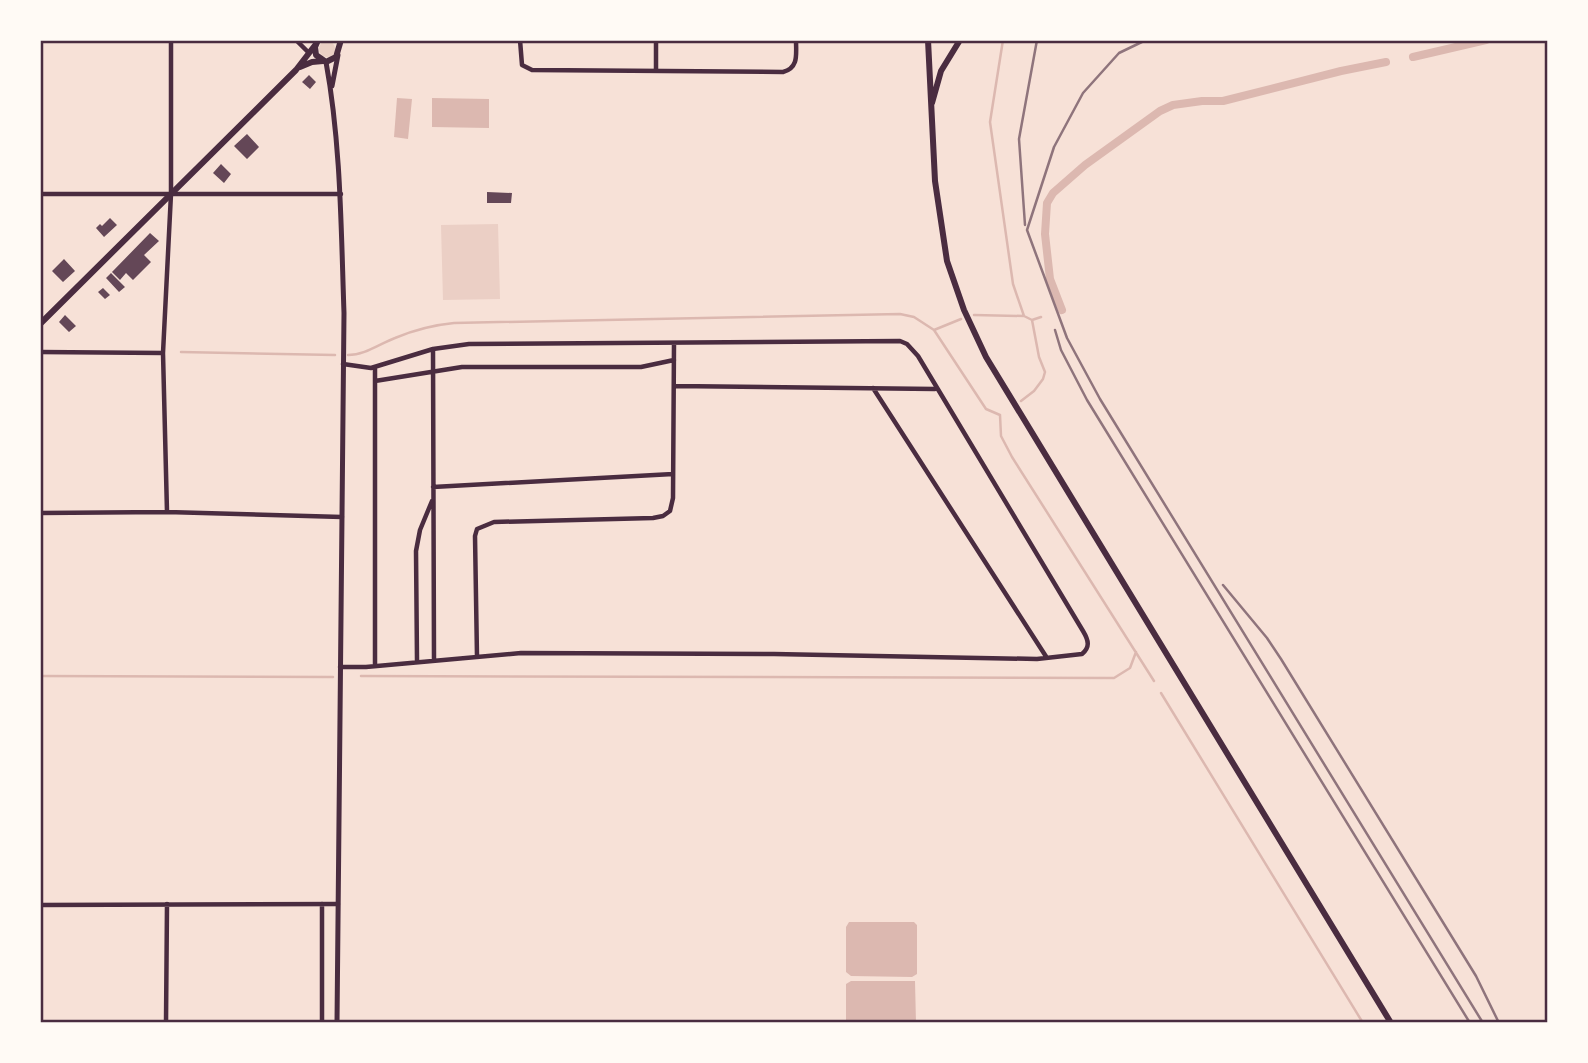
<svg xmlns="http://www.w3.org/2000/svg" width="1588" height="1063" font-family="'PT Sans Narrow',sans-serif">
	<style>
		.green { fill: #ebcfc5 }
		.water { fill: #dcb8b0 }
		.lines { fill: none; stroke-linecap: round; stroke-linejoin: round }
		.stream { stroke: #dcb8b0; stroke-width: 2.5 }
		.canal { stroke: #dcb8b0; stroke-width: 8 }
		.building { fill: #644757 }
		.minor { stroke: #4a2c40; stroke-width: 4.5 }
		.tertiary { stroke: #4a2c40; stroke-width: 5 }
		.secondary { stroke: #4a2c40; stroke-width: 6 }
		.rail { stroke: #8f747c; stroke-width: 2.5 }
		.neatline { fill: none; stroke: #4a2c40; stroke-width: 2.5 }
	</style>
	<rect width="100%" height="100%" fill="#f7e1d7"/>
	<path class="green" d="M319 49a8 8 0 1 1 16 0a8 8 0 1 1-16 0Z
		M498,224l2,75 -57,1 -2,-75z"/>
	<path class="water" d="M397,98l15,1 -4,40 -14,-2z
		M432,98l57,1v29l-57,-1z
		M849,922h65l3,3v49l-5,3 -61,-1 -5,-4v-45z
		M851,981h64l1,42h-70v-39z"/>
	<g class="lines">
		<path class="stream" d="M1003,40l-13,82 23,162 11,32
			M974,315l50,1 8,4 9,-3
			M934,330l27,-11
			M181,352l154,3
			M348,355c17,0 31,-11 47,-17 19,-8 38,-13 59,-15l446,-9 14,3 20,13 52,79 14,6
			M1021,401l13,-10 9,-12 2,-7 -6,-15 -7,-37
			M1000,415l1,21 11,21 142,224
			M40,676l293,1
			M361,676l753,2 16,-10 6,-16
			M1161,693l202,330"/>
		<path class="canal" d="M1413,57l73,-17
			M1062,310l-12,-31 -5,-45 2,-31 6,-10 32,-28 75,-54 13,-6 29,-4h21l118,-30 45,-9"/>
	</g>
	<path class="building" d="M309,75l7,7 -6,7 -8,-7z
		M247,134l12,13 -12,12 -13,-13z
		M221,164l10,10 -7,9 -11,-10z
		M487,192l25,1 -1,10h-24z
		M110,218l7,7 -13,12 -8,-9 4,-4 2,2z
		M150,233l9,8 -15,14 7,7 -18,18 -7,-7 -6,7 -8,-8z
		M64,259l11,12 -12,11 -11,-11z
		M111,273l14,14 -6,5 -13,-14z
		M103,288l7,7 -5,4 -7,-7z
		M65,315l11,11 -7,6 -10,-10z"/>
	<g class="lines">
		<path class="minor" d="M296,40l13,13
			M520,40l2,25 10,5 251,2c16,-4 13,-18 13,-32
			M656,71v-31
			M40,194h301
			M433,349l1,311
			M40,352l123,1
			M375,367v299
			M375,381l87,-14h179l33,-7
			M674,386l261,3
			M873,388l174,270
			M433,487l240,-13
			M167,512l-4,-159 8,-159v-154
			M40,513l127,-1 175,5
			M477,657l-2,-121 2,-7 17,-7 159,-4 10,-2 7,-5 3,-13 1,-155
			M417,661l-1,-110 4,-21 12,-29
			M340,667h26l155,-14 253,1 263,5 45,-5c8,-7 7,-13 1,-23l-165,-275 -11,-12 -7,-3 -431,3 -36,5 -62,19 -28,-4
			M40,905l298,-1
			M166,1023l1,-119
			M322,1023v-119"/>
		<path class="tertiary" d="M326,62c15,82 15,167 18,251l-7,710
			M332,86l6,-31"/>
		<path class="secondary" d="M318,40l-3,7 1,8 10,7 10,-5 5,-17
			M928,40l7,141 12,80 17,49 22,47 405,666
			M300,67l12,-5 11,-1
			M932,103l9,-32 19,-31
			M40,324l256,-254 20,-26"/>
		<path class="rail" d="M1146,40l-27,13 -36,40 -29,54 -27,83 40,108 33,61 383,624
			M1025,225l-6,-86 18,-99
			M1055,330l6,20 26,50 383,623
			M1223,585l44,53 14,21 195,317 23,47"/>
	</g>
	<rect width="1588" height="1063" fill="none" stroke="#fffaf5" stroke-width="84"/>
	<rect x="42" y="42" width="1504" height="979" class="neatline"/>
</svg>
